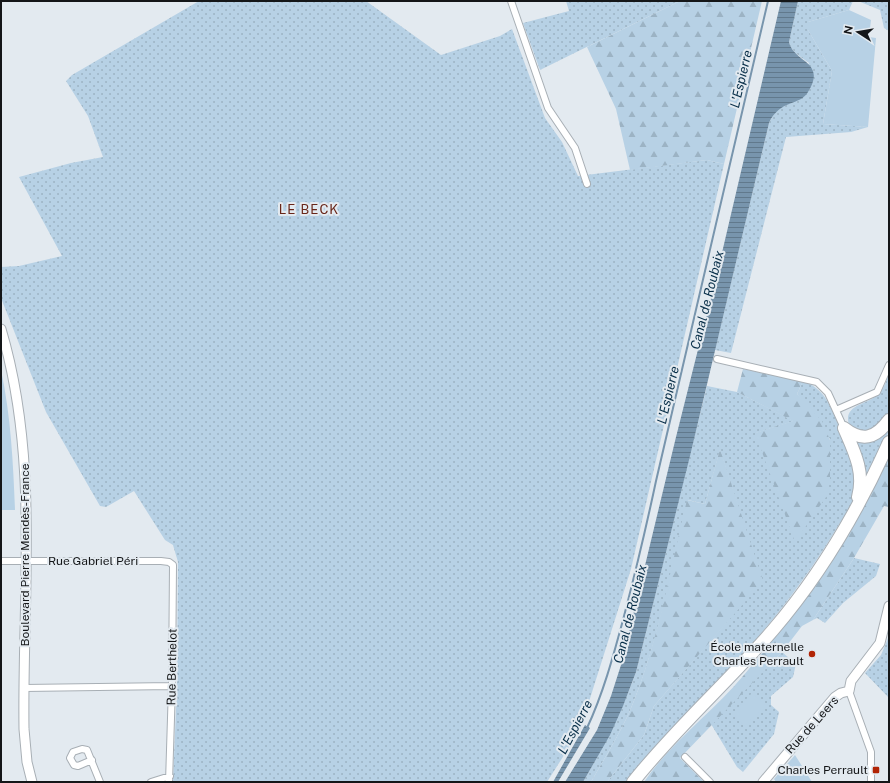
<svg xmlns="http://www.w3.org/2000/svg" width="890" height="783" font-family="'Public Sans',sans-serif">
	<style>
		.grass { fill: url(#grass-dots) }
		.forest { fill: url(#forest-firs) }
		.garden { fill: #b7d1e5 }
		.water { fill: url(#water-rules) }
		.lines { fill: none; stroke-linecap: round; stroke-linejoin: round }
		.stream { stroke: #7895ad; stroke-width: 2 }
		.street-casing { stroke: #a8afb5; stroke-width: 8 }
		.secondary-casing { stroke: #a8afb5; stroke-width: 11 }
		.highway-casing { stroke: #a8afb5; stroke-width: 14 }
		.street { stroke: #fff; stroke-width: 6 }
		.secondary { stroke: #fff; stroke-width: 9 }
		.highway { stroke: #fff; stroke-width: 12 }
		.poi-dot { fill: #b12405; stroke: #e3eaf0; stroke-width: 1.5 }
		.labels { text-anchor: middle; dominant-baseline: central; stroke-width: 4; stroke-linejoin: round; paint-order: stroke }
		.street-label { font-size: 12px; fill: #141618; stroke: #e3eaf0 }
		.poi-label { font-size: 12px; fill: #141618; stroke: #e3eaf0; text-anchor: end }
		.water-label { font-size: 13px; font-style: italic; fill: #072e48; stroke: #e3eaf0 }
		.neighbourhood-label { font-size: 13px; letter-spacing: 1px; fill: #692619; stroke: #e3eaf0 }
	</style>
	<defs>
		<pattern id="grass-dots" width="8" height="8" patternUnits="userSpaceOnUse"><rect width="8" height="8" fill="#b7d1e5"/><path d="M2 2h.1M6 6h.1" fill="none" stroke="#9cb3c4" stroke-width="1.8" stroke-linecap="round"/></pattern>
		<pattern id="forest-firs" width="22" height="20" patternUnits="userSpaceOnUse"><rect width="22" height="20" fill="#b7d1e5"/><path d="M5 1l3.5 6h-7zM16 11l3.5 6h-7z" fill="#9cb3c4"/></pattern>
		<pattern id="water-rules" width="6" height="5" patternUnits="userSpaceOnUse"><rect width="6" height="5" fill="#7895ad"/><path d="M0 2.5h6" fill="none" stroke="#61798c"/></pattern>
	</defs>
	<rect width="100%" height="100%" fill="#e3eaf0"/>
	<path class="grass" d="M199,1h167l75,54 59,-19 12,-7 33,89 17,24 16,34 129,-16 17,4 -93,405 -51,161 -33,52h-374l4,-96 1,-124 -5,-17 -8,-5 -31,-49 -28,16 -6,-1 -54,-94 -45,-114v-31l18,-1 43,-10 -43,-79 52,-14 32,-6 -15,-41 -22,-35 6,-6z
		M566,1h114l-140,69 -17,-47 46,-12z
		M798,1h55l-4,9 -41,12v8l24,41 -9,53 45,3 -17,5 -65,5 -55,216 -16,-3 54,-227 7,-13 14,-7 19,-40c-8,-6 -18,-11 -20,-21z
		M858,1h31v30l-5,-3 -4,-18z
		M889,374v38l-5,8 -20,14 -13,-4c-12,-26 15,-24 28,-36 5,-6 7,-13 10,-20z
		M803,381c23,9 26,23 36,45 11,23 21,42 17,69 -2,9 -16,27 -21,36 -29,48 -65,94 -102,135 -36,39 -74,75 -107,116h-19l37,-47 10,-29 108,-125 -42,-131 -15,54 -17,-4c-17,71 -30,145 -59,213 -11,24 -25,46 -38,69h-8c21,-36 39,-71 53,-110l71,-286 30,6 57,29 -38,12 74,47v-41l-33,-45z
		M889,425v6l-19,42 -5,5 -12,-39z
		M854,558l26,6 -4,12 -33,27 -18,20 -8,-5 -4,2z
		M889,636v62l-24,-25 16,-18z
		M782,652l14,12 -3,13 -22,19v9l8,7 -5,22 -31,38 -6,-5 -26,-43z"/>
	<path class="forest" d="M680,1h82l-38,163 -17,-4 -77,10 -14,-61 -29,-62z
		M743,369l60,12 -6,13 25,27 8,19v40l-4,17 -31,45 -40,-109 38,-12 -56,-29z
		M720,449l43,132 -109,125 -10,29 -37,47h-16c13,-23 27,-45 38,-69 29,-68 41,-143 58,-213l18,4z
		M889,453v54l-5,-1 -30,52 -41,62 -11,6 -20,26 -102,106 24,24h-60c28,-41 68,-69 99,-106 58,-68 110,-141 146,-223z"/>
	<path class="garden" d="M849,10l22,10 -2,17 7,1 -8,89 -45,-3 9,-53 -24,-41v-8z
		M1,370c10,47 12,92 14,140h-14z
		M752,693l13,12 -20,21 -13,-12z
		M795,755l17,27h-36l-2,-3z"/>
	<path class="water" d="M781,1h17l-9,41c5,21 38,19 19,50 -8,14 -28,7 -39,31l-79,333 -54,216 -13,34 -13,29 -27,47h-18l32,-52 14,-34 10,-31 55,-228 41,-163z
		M585,725l5,3 -32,54h-5z"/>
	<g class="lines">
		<path class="stream" d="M587,728c16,-34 26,-71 36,-108 12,-46 23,-92 33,-139l112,-480"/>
		<defs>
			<path id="street" d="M511,1l37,107 27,40 12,36
				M717,359l100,23 11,11 16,35
				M836,410l41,-18 12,-27
				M1,561h160l8,1 4,3 -1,121 -3,96
				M24,688l148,-2
				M849,691l22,61v30
				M685,757l25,25
				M92,760l-14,6 -4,-1 -4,-7 3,-6 9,-3 5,1 13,32
				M151,782l19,-6"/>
			<path id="secondary" d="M1,329c39,130 21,266 23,400l3,33 5,20
				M763,782l72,-85 6,-4 8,-2 2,-10 29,-38 9,-37"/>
			<path id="highway" d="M844,428c10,23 21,44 14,69
				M844,428c18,14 31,11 45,-8
				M633,782c43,-54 95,-100 140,-152 48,-56 86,-121 116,-188"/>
		</defs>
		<use href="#street" class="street-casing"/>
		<use href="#secondary" class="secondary-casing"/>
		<use href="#highway" class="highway-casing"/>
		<use href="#street" class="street"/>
		<use href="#secondary" class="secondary"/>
		<use href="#highway" class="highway"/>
	</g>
	<g class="poi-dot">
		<circle cx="812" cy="654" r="4"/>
		<rect x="872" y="766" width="8" height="8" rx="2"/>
	</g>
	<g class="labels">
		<g class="street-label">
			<text transform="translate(25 555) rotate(-90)">Boulevard Pierre Mendès-France</text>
			<text x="93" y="561">Rue Gabriel Péri</text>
			<text transform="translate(172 667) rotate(-89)">Rue Berthelot</text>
			<text transform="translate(812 725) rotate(-48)">Rue de Leers</text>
		</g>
		<g class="poi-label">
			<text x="804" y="647">École maternelle<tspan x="804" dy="14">Charles Perrault</tspan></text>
			<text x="868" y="770">Charles Perrault</text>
		</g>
		<g class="water-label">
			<text transform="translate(741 79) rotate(-77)">L'Espierre</text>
			<text transform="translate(707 300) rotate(-76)">Canal de Roubaix</text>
			<text transform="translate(668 395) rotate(-77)">L'Espierre</text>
			<text transform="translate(630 614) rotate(-76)">Canal de Roubaix</text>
			<text transform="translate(575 727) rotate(-62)">L'Espierre</text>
		</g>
		<g class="neighbourhood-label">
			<text x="309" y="209">LE BECK</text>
		</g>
	</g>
	<rect width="890" height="783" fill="none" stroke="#141618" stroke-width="4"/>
	<g transform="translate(858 32) rotate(282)" stroke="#e3eaf0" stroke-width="3" paint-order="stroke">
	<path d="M0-3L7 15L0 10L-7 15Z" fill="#141618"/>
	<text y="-6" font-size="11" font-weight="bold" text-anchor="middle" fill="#141618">N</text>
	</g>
</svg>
